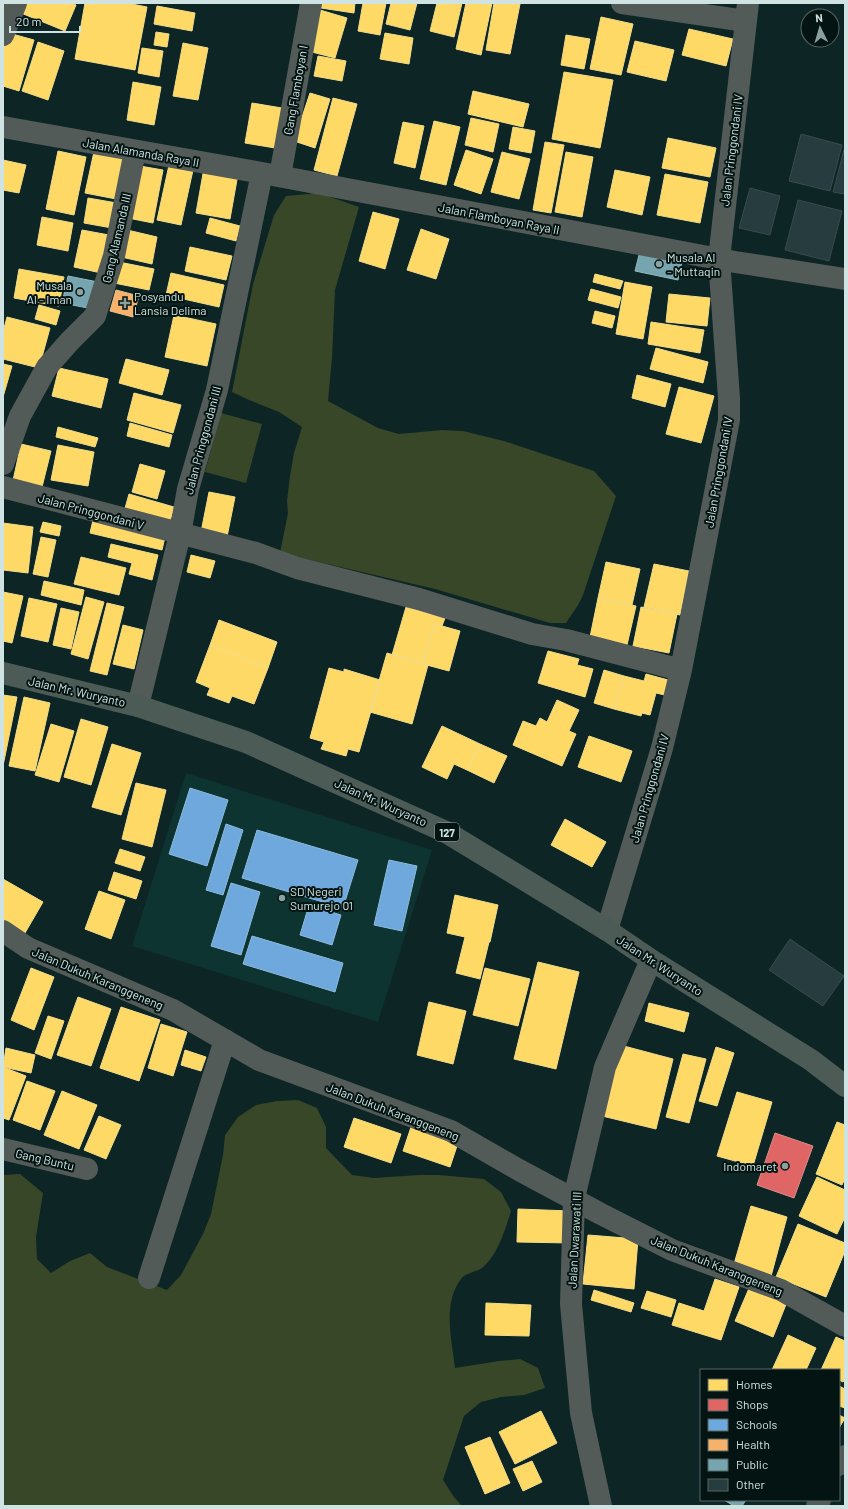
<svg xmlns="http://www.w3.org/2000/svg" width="848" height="1509" font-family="Barlow,sans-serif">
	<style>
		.built { fill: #0d3431 }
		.green { fill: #374727 }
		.homes { fill: #ffd966; stroke: #f1dc8b }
		.shops { fill: #e06666; stroke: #db8c8b }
		.schools { fill: #6fa8dc; stroke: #8cbade }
		.health { fill: #f6b26b; stroke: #eac18f }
		.public { fill: #76a5af; stroke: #91b8be }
		.building { fill: #263c3f; stroke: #394b4c }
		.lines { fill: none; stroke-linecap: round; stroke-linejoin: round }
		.minor { stroke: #525b58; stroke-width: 22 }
		.major { stroke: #4d5b57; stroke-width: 22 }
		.poi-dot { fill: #8ba1a0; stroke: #041412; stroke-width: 1.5 }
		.labels { text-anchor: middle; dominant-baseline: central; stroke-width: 4; stroke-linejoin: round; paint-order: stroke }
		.shield { fill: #041412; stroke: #92a6a4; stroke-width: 1 }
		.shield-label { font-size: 11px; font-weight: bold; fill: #cfe4e2 }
		.street-label { font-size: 12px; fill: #cfe4e2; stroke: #041412 }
		.poi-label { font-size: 12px; fill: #cfe4e2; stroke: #041412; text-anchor: start }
	</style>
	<rect width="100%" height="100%" fill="#0d2524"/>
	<path class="built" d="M186,773l246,77 -54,172 -246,-76z"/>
	<path class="green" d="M319,193l40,14 -24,83 -3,68 -4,43 50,27 21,6 43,-4 21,1 41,10 90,30 22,25 -33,99 -5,10 -12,18h-16l-115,-34 -155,-36 8,-40 -1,-12 3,-25 4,-23 8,-26 -23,-15 -30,-12 -17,-8 21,-108 21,-69 12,-19z
		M221,413l41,11 -16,59 -41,-11z
		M298,1100l19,8 9,19v21l26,27 22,3 45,-3h20l45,4 17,13 10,19c-5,17 -14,46 -29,57 -6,4 -17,5 -21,11 -19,25 -9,61 -6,89l44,-7 21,-2 18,9 7,20 -21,7 -23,2 -20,5 -17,14 -21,64 11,17 8,9h-459v-331l17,-1 23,19 -7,44 1,22 14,14 19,-12 20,-8 17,14 60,23 14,-15 22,-41 8,-20 12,-59 2,-20 13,-18 18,-12 21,-4z"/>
	<path class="homes" d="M25,3h47l4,2 -11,26 -44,-18z
		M85,3h42l20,4 -12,63 -60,-11z
		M322,3h33l-1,10 -33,-5z
		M363,3h23l-6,32 -22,-4z
		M391,3h26l-7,27 -24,-6z
		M437,3h25l-8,34 -24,-6z
		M466,3h26l-11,52 -25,-6z
		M494,3l26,1 -10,50 -24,-4z
		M157,6l38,7 -3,18 -38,-7z
		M320,10l27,8 -12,40 -27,-7z
		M601,17l32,7 -12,51 -31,-6z
		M689,29l44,10 -7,27 -44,-11z
		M5,32l29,8 -15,51 -16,-5v-48z
		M156,32l13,2 -2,13 -13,-2z
		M385,33l28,5 -4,26 -29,-5z
		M566,35l24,4 -6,30 -23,-4z
		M635,41l39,9 -8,31 -39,-9z
		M38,42l26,9 -16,49 -26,-9z
		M183,43l25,5 -10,52 -25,-4z
		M142,48l21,3 -4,26 -21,-4z
		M318,56l28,5 -4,20 -28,-5z
		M564,72l49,8 -13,68 -48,-9z
		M133,82l28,5 -7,38 -27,-5z
		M473,91l56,13 -6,23 -55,-13z
		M310,93l20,6 -15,49 -21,-7z
		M333,98l24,6 -20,72 -23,-6z
		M252,103l30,5 -7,40 -30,-5z
		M471,118l28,6 -6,28 -28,-7z
		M434,121l26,6 -14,58 -26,-6z
		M403,122l21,4 -9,42 -21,-5z
		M513,127l22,4 -4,22 -22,-4z
		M668,138l48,10 -6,29 -48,-9z
		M545,142l19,3 -13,68 -18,-3z
		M95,147l30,6 -9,46 -31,-6z
		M466,150l27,9 -12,35 -27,-9z
		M58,151l28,6 -12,58 -28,-6z
		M502,152l28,7 -11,40 -28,-7z
		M566,152l27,5 -11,60 -27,-5z
		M3,160l23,5 -7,28 -16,-3z
		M134,165l29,5 -10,53 -30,-6z
		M169,165l24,5 -12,55 -24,-5z
		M204,168l34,6 -8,45 -34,-6z
		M615,170l35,7 -8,38 -35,-8z
		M665,174l43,8 -8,41 -43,-8z
		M88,198l29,5 -5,25 -28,-5z
		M373,212l26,7 -14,50 -26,-8z
		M42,217l31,6 -5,28 -31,-6z
		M210,218l30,8 -4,15 -30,-8z
		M123,229l34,8 -5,27 -35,-8z
		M421,229l28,10 -13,40 -29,-9z
		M82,230l27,5 -8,38 -27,-6z
		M190,247l42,9 -6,24 -41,-9z
		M114,261l40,8 -5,21 -40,-8z
		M19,269l45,8 -5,29 -45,-8z
		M171,273l53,12 -5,22 -53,-12z
		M595,274l28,7 -3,8 -27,-7z
		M625,282l27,5 -9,52 -27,-5z
		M591,289l30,8 -3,11 -30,-8z
		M669,294l41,4 -3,28 -41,-4z
		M39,305l21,6 -4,14 -21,-6z
		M595,311l20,5 -3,12 -20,-5z
		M174,315l42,9 -9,42 -42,-9z
		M7,317l43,11 -11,40 -36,-9v-27z
		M651,322l53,8 -4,23 -52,-9z
		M656,348l52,14 -5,21 -53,-14z
		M126,359l43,11 -7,25 -43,-12z
		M3,364l9,2 -9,31z
		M59,368l49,11 -7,29 -49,-12z
		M637,375l34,9 -6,23 -33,-9z
		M679,387l35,9 -13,47 -35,-9z
		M134,393l47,12 -8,28 -46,-13z
		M130,423l42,12 -3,12 -42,-11z
		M58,427l40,11 -3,9 -39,-10z
		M21,444l30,7 -10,40 -29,-6z
		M58,445l36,7 -6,34 -37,-6z
		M140,464l25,7 -8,28 -25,-7z
		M209,492l26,5 -8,40 -26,-5z
		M129,494l45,13 -5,18 -45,-13z
		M93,520l72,17 -3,13 -72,-17z
		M43,522l18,4 -2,10 -19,-4z
		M3,523l30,4 -5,46 -25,-3z
		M41,537l15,3 -8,37 -15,-3z
		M111,544l47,11 -6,25 -23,-6 3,-11 -24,-6z
		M191,555l24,6 -5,17 -23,-6z
		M81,557l45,11 -7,27 -45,-11z
		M606,562l34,7 -8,36 -34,-7z
		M654,564l35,7 -9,44 -36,-8z
		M44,581l40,9 -3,15 -40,-10z
		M3,592l20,4 -11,47 -9,-2z
		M86,597l18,5 -16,57 -17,-5z
		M29,598l28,6 -9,38 -27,-6z
		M598,598l38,8 -9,39 -37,-8z
		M107,603l17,4 -17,68 -17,-4z
		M406,607l39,11 -3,8 -7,-2 -12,40 -31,-9z
		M641,607l36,7 -8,39 -36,-7z
		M61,608l18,4 -8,37 -18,-4z
		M219,620l58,22 -9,26 -58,-23z
		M435,624l25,7 -11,40 -26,-7z
		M123,625l20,5 -9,39 -21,-5z
		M210,645l58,23 -14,36 -22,-8 -3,7 -22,-8 3,-7 -14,-6z
		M548,651l31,8 -2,6 16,4 -8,28 -47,-14z
		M387,653l41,12 -16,59 -42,-12z
		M329,668l15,4v-3l36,11 -21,72 -11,-3 -2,7 -25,-7 3,-7 -14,-4z
		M604,670l20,6 -10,33 -20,-6z
		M646,674l26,7 -3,15 -13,-3 -6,22 -8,-2 -1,3 -27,-7 10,-33 20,5z
		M3,695l14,2 -14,69z
		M24,697l26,6 -15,68 -26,-5z
		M557,700l22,10 -10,21 7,3 -14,32 -49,-21 10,-24 13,5 4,-8 7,4z
		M81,719l27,8 -17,58 -27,-8z
		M51,724l23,7 -15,51 -24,-7z
		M442,726l38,18 -13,26 -13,-6 -7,15 -25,-12z
		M589,736l43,15 -11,31 -43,-15z
		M112,744l29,9 -20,62 -29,-8z
		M480,744l27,12 -13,27 -27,-13z
		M136,783l30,7 -14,57 -30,-8z
		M565,819l41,23 -14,25 -41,-22z
		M120,849l25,8 -5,14 -25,-8z
		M114,872l28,9 -6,18 -28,-9z
		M3,879l40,23 -18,31 -22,-13z
		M99,891l26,9 -14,39 -26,-10z
		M455,895l43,10 -8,37h-1l-9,37 -24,-6 9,-36 -18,-4z
		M538,962l41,10 -23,97 -42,-10z
		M31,968l23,9 -20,53 -23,-10z
		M485,968l45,11 -12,47 -45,-11z
		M78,997l33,12 -20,57 -34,-11z
		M429,1002l37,9 -13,53 -36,-9z
		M649,1003l40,10 -5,19 -39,-11z
		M121,1007l39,13 -21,61 -39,-13z
		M48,1016l16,5 -13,38 -16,-6z
		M161,1024l26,8 -14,44 -25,-8z
		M620,1045l53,14 -17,70 -54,-13z
		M716,1047l18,6 -17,53 -18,-5z
		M6,1048l29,7 -4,18 -28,-6z
		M185,1050l21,7 -5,14 -20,-6z
		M683,1054l23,5 -17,64 -23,-6z
		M3,1067l23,9 -17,44 -6,-2z
		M27,1081l28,10 -15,39 -27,-10z
		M62,1091l35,14 -18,44 -35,-14z
		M737,1092l35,10 -19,64 -36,-10z
		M99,1116l22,9 -15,34 -22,-9z
		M354,1118l47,16 -10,29 -47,-16z
		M837,1122l8,3v53l-3,7 -26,-11z
		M412,1124l47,16 -9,27 -47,-16z
		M817,1177l28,13v27l-8,17 -38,-18z
		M751,1206l36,11 -17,63 -36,-16z
		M518,1209l52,2 -1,32 -52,-1z
		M798,1224l47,19v8l-19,46 -50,-20z
		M588,1235l50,4 -4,50 -51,-5z
		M715,1279l24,8 -18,53 -49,-15 7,-22 25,8z
		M750,1286l37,16 -14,35 -38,-16z
		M594,1290l40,13 -3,9 -40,-12z
		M647,1291l29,9 -5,17 -30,-9z
		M486,1303l45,2 -2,31 -44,-1z
		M788,1335l28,13 -10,22h-34z
		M836,1337l9,4v38l-2,3 -4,-2v-10h-18z
		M839,1386l6,3v19l-6,-2z
		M541,1411l16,32 -42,21 -16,-32z
		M839,1415l6,3 -6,10z
		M490,1437l20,46 -25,11 -20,-47z
		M532,1461l10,21 -19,9 -10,-22z"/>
	<path class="shops" d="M775,1133l38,13 -19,52 -37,-13z"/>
	<path class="schools" d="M190,788l38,12 -21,66 -38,-12z
		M226,824l17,6 -20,65 -17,-5z
		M257,830l101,30 -15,48 -101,-30z
		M389,860l28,6 -15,65 -28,-6z
		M231,883l29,9 -19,63 -30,-9z
		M309,905l32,10 -9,30 -32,-10z
		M252,936l91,27 -8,29 -92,-28z"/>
	<path class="health" d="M116,290l23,6 -6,21 -23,-6z"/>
	<path class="public" d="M641,247l42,10 -5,23 -43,-9z
		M68,276l30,6 -5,27 -31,-6z
		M724,1500h22l-4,6h-8z"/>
	<path class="building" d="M801,134l41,11 -12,46 -41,-10z
		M845,146v48l-12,-2z
		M750,188l30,8 -10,39 -31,-7z
		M798,200l44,11 -13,50 -44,-11z
		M790,939l54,37 -21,30 -54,-36z"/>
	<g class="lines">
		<path class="minor" d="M622,3l124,18
			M3,35l13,-32
			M3,127l259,46 473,89 110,17
			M280,176l31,-173
			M3,464l17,-48 27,-49 23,-26 25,-25 19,-60 21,-105
			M3,487l253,66 41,15 122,31 113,35 34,6 115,30
			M138,706l42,-172 8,-45 29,-99 45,-217
			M607,930l55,-182 19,-78 48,-250v-22l-10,-139 29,-256
			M3,931l25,17 145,62 86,50 192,71 68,39 82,44 71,36 109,40 64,36
			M3,1149l84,20
			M149,1278l76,-238
			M839,1465l6,-9
			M601,1506l-20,-93 -10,-109 3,-106 31,-131 46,-107
			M817,1506l3,-6"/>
		<path class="major" d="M3,673l135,33 108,36 200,90 161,98 44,30 160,100 34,26"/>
	</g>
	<g class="poi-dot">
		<circle cx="659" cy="264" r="4"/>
		<circle cx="80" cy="292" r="4"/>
		<path d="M123 297h4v4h4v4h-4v4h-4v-4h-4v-4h4z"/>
		<circle cx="282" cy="898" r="4"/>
		<circle cx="785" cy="1166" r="4"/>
	</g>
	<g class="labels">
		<rect class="shield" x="435" y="823" width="24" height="18" rx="3"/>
		<g class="shield-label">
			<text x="447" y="832">127</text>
		</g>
		<g class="street-label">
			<text transform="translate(295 90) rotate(-80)">Gang Flamboyan I</text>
			<text transform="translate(731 150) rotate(-83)">Jalan Pringgondani IV</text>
			<text transform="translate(141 152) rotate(10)">Jalan Alamanda Raya II</text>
			<text transform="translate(499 218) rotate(11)">Jalan Flamboyan Raya II</text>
			<text transform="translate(116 238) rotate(-77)">Gang Alamanda III</text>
			<text transform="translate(202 440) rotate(-75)">Jalan Pringgondani III</text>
			<text transform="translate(718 472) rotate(-80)">Jalan Pringgondani IV</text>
			<text transform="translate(91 511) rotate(15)">Jalan Pringgondani V</text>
			<text transform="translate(77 691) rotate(13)">Jalan Mr. Wuryanto</text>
			<text transform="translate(649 788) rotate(-74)">Jalan Pringgondani IV</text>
			<text transform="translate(381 802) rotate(24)">Jalan Mr. Wuryanto</text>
			<text transform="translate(660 965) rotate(33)">Jalan Mr. Wuryanto</text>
			<text transform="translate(98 978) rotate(23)">Jalan Dukuh Karanggeneng</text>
			<text transform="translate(393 1111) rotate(21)">Jalan Dukuh Karanggeneng</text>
			<text transform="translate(45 1159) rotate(13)">Gang Buntu</text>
			<text transform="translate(574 1240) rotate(-87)">Jalan Dwarawati III</text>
			<text transform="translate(717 1265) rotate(22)">Jalan Dukuh Karanggeneng</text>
		</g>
		<g class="poi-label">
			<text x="667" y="257">Musala Al<tspan x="667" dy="14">- Muttaqin</tspan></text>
			<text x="72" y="285" text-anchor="end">Musala<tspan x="72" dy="14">Al - Iman</tspan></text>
			<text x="134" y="296">Posyandu<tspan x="134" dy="14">Lansia Delima</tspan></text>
			<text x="290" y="891">SD Negeri<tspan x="290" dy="14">Sumurejo 01</tspan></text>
			<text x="777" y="1166" text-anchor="end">Indomaret</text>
		</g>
	</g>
	<rect width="848" height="1509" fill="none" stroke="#cfe4e2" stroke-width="8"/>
	<rect x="700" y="1369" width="140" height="132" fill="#041412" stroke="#556765"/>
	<rect x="708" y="1379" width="20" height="12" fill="#ffd966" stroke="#556765"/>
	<text x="736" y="1389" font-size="12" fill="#cfe4e2">Homes</text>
	<rect x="708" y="1399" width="20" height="12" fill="#e06666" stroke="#556765"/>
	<text x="736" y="1409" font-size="12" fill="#cfe4e2">Shops</text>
	<rect x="708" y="1419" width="20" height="12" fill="#6fa8dc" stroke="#556765"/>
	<text x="736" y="1429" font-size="12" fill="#cfe4e2">Schools</text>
	<rect x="708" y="1439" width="20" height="12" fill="#f6b26b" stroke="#556765"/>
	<text x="736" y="1449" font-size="12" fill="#cfe4e2">Health</text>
	<rect x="708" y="1459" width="20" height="12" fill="#76a5af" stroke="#556765"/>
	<text x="736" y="1469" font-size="12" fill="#cfe4e2">Public</text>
	<rect x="708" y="1479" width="20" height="12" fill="#263c3f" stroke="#556765"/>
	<text x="736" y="1489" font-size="12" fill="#cfe4e2">Other</text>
	<g transform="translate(820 28) rotate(355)"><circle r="19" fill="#041412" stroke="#556765"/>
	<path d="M0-3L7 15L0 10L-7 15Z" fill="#8ba1a0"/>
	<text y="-6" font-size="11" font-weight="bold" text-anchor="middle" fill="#cfe4e2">N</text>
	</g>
	<path d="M10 26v6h70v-6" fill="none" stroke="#cfe4e2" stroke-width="2"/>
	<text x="16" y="26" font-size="12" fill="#cfe4e2" stroke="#041412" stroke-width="3" paint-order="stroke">20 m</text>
</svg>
